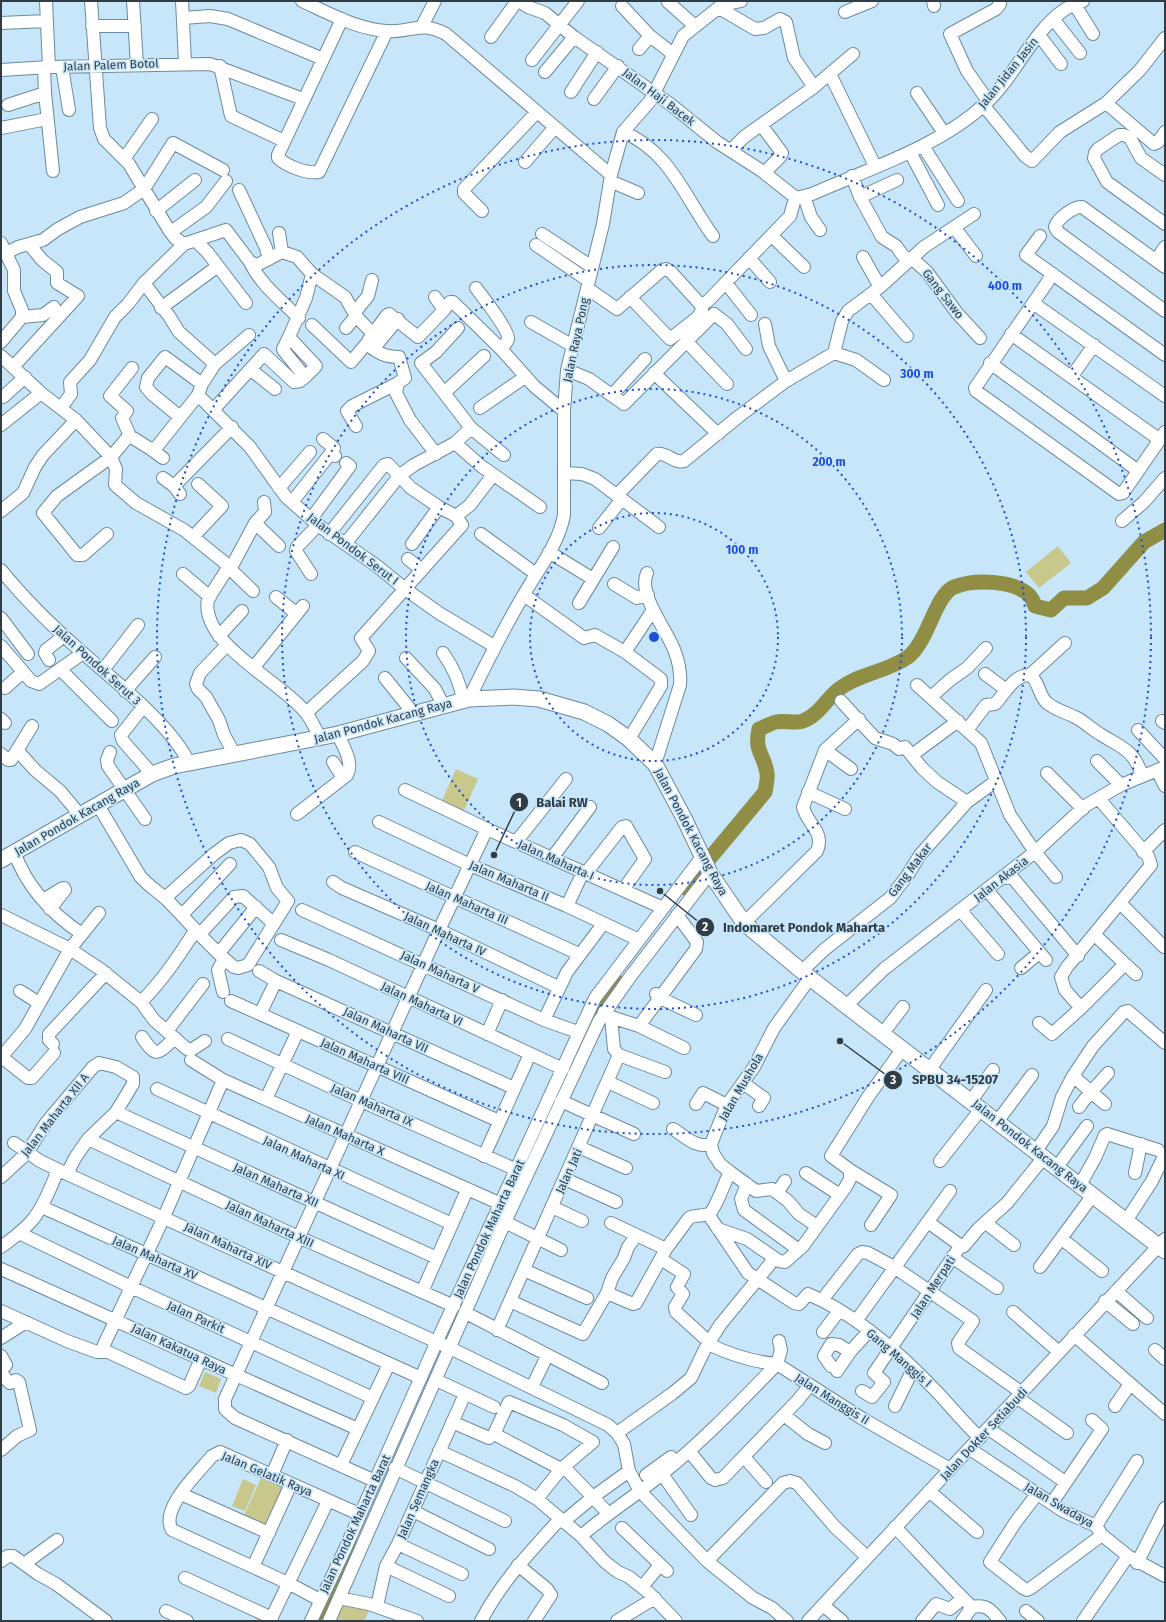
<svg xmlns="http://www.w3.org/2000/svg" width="1166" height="1622" font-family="'Fira Sans',sans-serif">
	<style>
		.green { fill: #c8c88d }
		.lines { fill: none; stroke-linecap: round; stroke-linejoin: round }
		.river { stroke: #8f8e44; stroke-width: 15 }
		.minor-casing { stroke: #6d8a9c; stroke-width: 14 }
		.major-casing { stroke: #6d8a9c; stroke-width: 17 }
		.minor { stroke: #fff; stroke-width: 12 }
		.major { stroke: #fff; stroke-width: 15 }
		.ring { fill: none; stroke: #1d4ed8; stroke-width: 2; stroke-dasharray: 2 4 }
		.labels { text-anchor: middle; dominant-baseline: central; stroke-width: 3.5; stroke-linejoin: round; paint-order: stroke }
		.street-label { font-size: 12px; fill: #313d45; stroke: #c7e6fa }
		.centre { fill: #1d4ed8; stroke: #c7e6fa; stroke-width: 2 }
		.ring-label { font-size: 12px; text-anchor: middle; font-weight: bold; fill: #1d4ed8; stroke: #c7e6fa; stroke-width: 3.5; stroke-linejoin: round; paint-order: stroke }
		.leader { fill: none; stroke: #313d45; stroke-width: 1.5 }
		.callout-dot { fill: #313d45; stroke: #c7e6fa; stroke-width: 1.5 }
		.mark-label { font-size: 12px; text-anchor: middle; font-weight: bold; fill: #fff }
		.callout-label { font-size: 13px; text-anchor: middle; font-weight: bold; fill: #313d45; stroke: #c7e6fa; stroke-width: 3.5; stroke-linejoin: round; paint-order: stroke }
	</style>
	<rect width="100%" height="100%" fill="#c7e6fa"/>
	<path class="green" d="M1058,546l13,17 -32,25 -13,-16z
		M456,769l22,10 -16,36 -22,-10z
		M205,1372l16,7 -5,14 -17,-7z
		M261,1478l23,10 -20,44 -23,-10z
		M243,1479l13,6 -11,26 -13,-5z
		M345,1600l24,11 -5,10h-29z"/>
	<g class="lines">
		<path class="river" d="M685,888l80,-96c1,-6 3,-13 2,-19 -3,-19 -13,-21 -8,-44 6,-2 12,-6 17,-7 9,-2 19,2 27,-1 16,-6 24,-23 36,-32 21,-16 48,-17 69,-32 20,-15 27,-62 46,-70 20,-8 59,-7 75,8 3,3 5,8 6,11l16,4 13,-12h23l16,-10 41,-46 21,-12
			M591,1019l7,-14 17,-25
			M318,1621l34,-74"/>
		<defs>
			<path id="minor" d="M46,1l3,66
				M91,1l9,127 4,11 25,25 40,66 6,8 9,6 -40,39 25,33 10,16 36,32 -13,20 -4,11 -43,54 -6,-1 -19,-12 -3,2 -16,19 -54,39 -14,17 34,42h6l24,-21
				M133,1l4,64
				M182,1l3,62
				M302,1c26,12 55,28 85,30 25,2 32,-11 59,3l165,141
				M519,1l9,6 17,6 29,24 96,67 47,38 45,29 34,27 16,-4c56,-25 126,-47 172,-89 29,-25 48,-73 80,-95 6,-4 13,-6 19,-9
				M933,1l1,5
				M668,2l27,24
				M723,5l18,-4
				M1075,5l18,29
				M622,6l28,30 23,18
				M719,8l36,21 9,-1 16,-9 6,3 8,36 20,29
				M845,12l27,-11
				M183,18l27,-2 18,3 95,40
				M342,19l-64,136v3c9,8 28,16 41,14l68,-141
				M1054,20l26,33
				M1,23l46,-2
				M92,26h43
				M422,26l13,-25
				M1039,35l22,29
				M491,37l26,-36
				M639,49l11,-13
				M532,60l46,-59
				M220,66l11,50 53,25
				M62,67l7,43
				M1,70l48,-3 161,-3 93,35
				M545,72l29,-35
				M830,74l45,92
				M571,92l26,-40
				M45,93l8,78
				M917,93l27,40
				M594,99l24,-33
				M988,101l-21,-30 -17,-37 46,-25 4,-5 -1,-3
				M1106,103l48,41 4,-2 7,-10
				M8,105l37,-12 -1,-26
				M984,106l41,50 7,5 28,-29 46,-29 34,-33 25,-32
				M762,126l20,27 -2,4 -11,11
				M1,128l46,-9
				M623,132c47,19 62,66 90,104
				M923,146l35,55
				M731,150l13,-13 70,-50 39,-33
				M910,152l28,53
				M124,159l28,-40
				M525,162l30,-35
				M1165,175l-24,-17 -11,-20 -6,-3h-5l-21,14 -3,4 -1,5 13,24 58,42
				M852,176l8,21 22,40 14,9 8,11 11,4 12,11 30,41 23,25
				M610,181l28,12
				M239,190l27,58 3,11
				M804,196l7,21 9,13
				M860,197l37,-17
				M156,211l39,-31
				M482,211l-18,-18v-4l73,-77
				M954,227l22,29
				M171,232l35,-25 20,-26
				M279,233l3,19
				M542,234l50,33
				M772,236l32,31
				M1040,236l-14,19 139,100
				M196,241l12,12 38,50
				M1,243l13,27v21l8,19v7l-21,25
				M184,244l42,-14 24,32 7,3 25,-13 15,5 15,17 33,23 11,19 17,18
				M536,245l53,36
				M6,253l12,-6 25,-7 15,-11 22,-12 44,-14 20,-14 29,-46 50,27
				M863,257l17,30
				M749,258l21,24
				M1156,260l9,-13
				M250,262c10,22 32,39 49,56
				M1165,267l-83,-60c-8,-1 -25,12 -27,20l3,5 107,79
				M1053,274l-78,114 1,3 143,103 4,-1 42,-61
				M726,283l25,32
				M476,288c6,8 33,42 32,51 -1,4 -5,7 -7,10
				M587,288l30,21 45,-39 4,-1 4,2 31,34 1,5 -4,7 -28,22 -40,-42
				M871,294l36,42
				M435,297l9,13 6,-8h3l48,47 33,37 30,25
				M1033,303l132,93
				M701,305l7,-4 82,-85 4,-14
				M161,308l57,-42
				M355,312l13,-16 4,-16
				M22,317l21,-2 11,-8
				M531,322l42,24
				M765,324l4,22 17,35
				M312,325l39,37 16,-19c10,10 18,14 32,14l6,21 -7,5 -2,10 14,27 26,34
				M346,328l10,-12
				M458,328l-22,24 -15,11 50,65 33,27
				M1011,334l149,106
				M289,337l-6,12 1,2 21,26 11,-11 -27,-29 17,-39 6,-24
				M368,341l19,-26 2,-1 29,23 26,-27
				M686,341l41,43
				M373,349l25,-30
				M834,353l22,7 28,20
				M1,356l40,37 35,27 35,37 5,12 -1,16 21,18 48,27 40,32 3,4 -1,5 -18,28c-9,45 75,83 99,115 5,7 9,16 13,24
				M990,363l147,107
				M215,364l34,-29
				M13,367l65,-71 -21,-13v-11l-15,-12 -13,-16
				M251,370l24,19
				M567,370l22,9 35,25 90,-90 13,10 19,25
				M654,373l64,61
				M1072,376l22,-31
				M444,393l40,-37
				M198,395l52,52 36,50 32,28 59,41 28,23 34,24 55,33
				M612,395l33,-36
				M3,397l22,-20
				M61,408l10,-14 -1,-12 20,-22 25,-43 13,-13 16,-21
				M480,408l45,-31
				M214,409l50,-55 30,28 6,-1 5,-4
				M180,417l-28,-23 -6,-7 2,-9 17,-21 37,27
				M1,425l40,-32
				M356,426l-9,-15 5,-5 46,-23
				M130,436l-8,-18 5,-7 -17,-15 22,-28
				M323,439l11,9 -3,5 4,3
				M455,443l26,23 59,41
				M152,450l11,8
				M564,473l18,1 13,5 64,48
				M163,478l11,8
				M279,488l31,-36
				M180,494l-6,-8 58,-59
				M617,495l40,-41c10,-2 17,10 27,7l54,-44 48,-36 48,-28 8,-32 6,-10 32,-24 44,-40 50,-33
				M292,502l39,-49
				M1,511l22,-18 12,-26 8,-12 33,-35
				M456,516l14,-11 23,-30
				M311,519l39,-53 -4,-3
				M1122,521l22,-19 21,-24
				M255,523l24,23
				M599,528l23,-29
				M481,534l55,40
				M193,537l29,-31 -24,-22
				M345,544l55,-69 14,-10 41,-22 16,-15
				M412,544l27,-37
				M549,552l44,27
				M408,559l14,11
				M227,566l6,-2 22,-41 10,-11 -1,-10
				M227,566l26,25
				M1,570c25,31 53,58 83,84 31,27 88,72 105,109
				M647,573c-10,22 21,58 28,79 4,11 6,22 5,33l-25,79
				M183,574l27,23
				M311,574l-15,-23 1,-4 21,-22
				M614,584l23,14 11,-3
				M524,595l60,43 11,-3 30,17 36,27v7l-32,53
				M276,597l21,17
				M579,603l34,-56
				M1,618l27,36
				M219,636l23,-25
				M227,645l-27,28 -4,11 2,5 8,8 13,23 5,15 11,20
				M1,646l30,35 8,3 44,-31
				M625,652l28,-42
				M443,653c10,14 17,29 20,47
				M406,658l29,31 8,16
				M49,660l-4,-7 1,-3 18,-14
				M254,667l49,-61
				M61,670l51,51
				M103,670l35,-45
				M985,674l20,15
				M1030,675c9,6 9,21 17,28 9,7 18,9 28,14 9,4 16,12 25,17 22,14 33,15 42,41
				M1030,675l35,-32
				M385,678l29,36
				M917,685l64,58 29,72 25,37 21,25
				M5,688l18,-16
				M125,691l30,-34
				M931,697l19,-17 17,-12 19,-20
				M469,699c17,-35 34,-69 54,-103 14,-25 36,-52 41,-81v-104l3,-41 36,-146 8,-49 12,-43 27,-31 33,-65 44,-35
				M841,701l34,37 18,6 6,5 6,-2 17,21 15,14 30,20
				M143,707l-22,28 2,6 29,33
				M306,713l57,-52 6,-10 -8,-13 101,-113 -6,-9 -17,-9 -28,-19 -23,-24 -4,1 -55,69
				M1,719l4,4
				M1162,721l3,2
				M967,730l19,-25 9,-1c9,-9 19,-30 35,-29
				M1138,730l27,29
				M17,750l18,20 25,21 20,24
				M825,750l26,19
				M110,752l-3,8 1,6 37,53
				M1,754l7,6h3l21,-34
				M912,755l46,-34
				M1097,761l24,24
				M333,762l10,16
				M1157,770l8,16
				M1047,773l36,36
				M405,790l82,39 176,79
				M808,792l37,17
				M98,805l42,71c9,11 21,17 30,27 22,22 40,45 64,64l4,1 10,-3 40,-64 -11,-13 -8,-21 -19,-23 -9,-4 -12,3 -15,11 -49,44
				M297,814l50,-39c7,-13 -4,-28 -9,-41
				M379,822l91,43 97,41 72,34
				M516,842l50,-63
				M14,852c13,35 38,62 68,82
				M355,852l224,102
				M1143,852l22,-22
				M552,858l38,-51
				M586,873l36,-46 4,-1 19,33 -22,31
				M1004,878l8,-1 66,79
				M333,882l9,6 97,42 119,57
				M987,890l59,70
				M43,900l18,-11 3,-1 1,2 -15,19
				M1120,903l44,44
				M567,906l16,-34
				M302,910l242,110 34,12
				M961,911l37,43
				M1,915l69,34 30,20 41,33 13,18 33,29 4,1 14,-9
				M182,915l48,-51
				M744,923l73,-72c8,-19 -10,-27 -14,-44l22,-57 34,-31
				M199,935l35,-38 9,-1 31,28
				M281,940l48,20 234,109
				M219,953l37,-46
				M1125,964l11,10
				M1021,968l18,-15
				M259,971l17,10 238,107
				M802,971l23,-22 65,-51 17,-22 13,-21 47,-53 29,-21
				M20,991l19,12
				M223,992l-5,-22 6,-11
				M656,994l4,4 36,17
				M231,1001l268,120
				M141,1002c22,-22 37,-45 54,-71
				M846,1006l38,-37 151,-117 50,-46 36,-21 44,-18
				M1081,1008l-16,-18 -4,-13 6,-10 84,-102 -3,-9 -49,-57
				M604,1012l7,5 3,32 5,6 46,17
				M260,1014l16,-33
				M611,1017l28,9 45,22
				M544,1020l23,-48 36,-48
				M1039,1023l13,11 29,-26 44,-44 -30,-29
				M639,1026l57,-77 1,-7 -20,-27
				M167,1031l36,-47
				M883,1033l20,-26
				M487,1034l15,-34
				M142,1037c15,22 15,17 33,1
				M228,1039l133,62 156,69
				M53,1044l-4,-4v-6l57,-61
				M54,1053l-22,25h-4l-24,-19 -1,-4 22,-26 45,-80 29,-36
				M191,1060l32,20 278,124
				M930,1069l56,-79
				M1073,1076l32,28
				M608,1082l45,21
				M743,1083l21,15 -5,8
				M157,1089l295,135
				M266,1099l32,-68
				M561,1101l73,33
				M971,1101l22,-31
				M696,1104l7,-11 24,12
				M1079,1107c9,-13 19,-22 29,-34
				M116,1112l321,146
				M997,1122l35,-47
				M673,1129c12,7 23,20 38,15
				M88,1139l206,96 160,71
				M14,1143l26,18 27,13 383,174 158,77 9,8 7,11 5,27 11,20 67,70 46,37 19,10 15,13
				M579,1147l47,21
				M1036,1151l17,-25 9,-29 11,-21 20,-30 31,-34 4,-1 37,32
				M484,1156l46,-102
				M940,1161l41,-52
				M1057,1167l30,-41
				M730,1172l26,19 16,-2 16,12 11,13 18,12
				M806,1173l34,22
				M1135,1173l6,-29
				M1,1177l26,-24 19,-30 47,-56 6,-4 17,4 17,10v7l-17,28 -28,27 -13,19 -8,16
				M565,1179l51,23
				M747,1184l-6,15 3,11 52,38 4,1
				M1080,1185l15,-27 10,-23 2,-1 51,16
				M777,1193l8,-12
				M42,1207l379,171
				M552,1207l30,14
				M708,1214l40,59 46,30 5,1 9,-10c48,20 95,62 130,99 14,15 27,31 42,45
				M1126,1221l26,-40 13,-27
				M505,1222l56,28
				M928,1222l33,24
				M611,1223l55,26
				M986,1223l28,22
				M871,1225l20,-30 -41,-25 -19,-14 37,-59 35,-49
				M718,1229l29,10 32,22 6,1 18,-16 42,-58 5,-9v-9
				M19,1233l112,54 242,111
				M1062,1239l40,32
				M1,1247c12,-9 24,-17 33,-29 11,-14 17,-32 24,-48
				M952,1257l45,31
				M661,1259l23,15 -7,13 6,7 -8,13 1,5 33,30
				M1040,1267l53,-72
				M1,1269c119,53 237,108 357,160
				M524,1270l63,28
				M1116,1291l31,27
				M422,1292l45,-102
				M607,1293l26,11 3,-1 30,-54 23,-31c7,-4 15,-1 21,-5 6,-5 15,-32 20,-41l-10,-8 -7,-11 -2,-9 6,-15 10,-24 27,-38 20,-39 36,-50
				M822,1300l36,-46 4,-2 6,1 26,14 79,54 -15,22 1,5 63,45
				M510,1301l73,33 24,-41 5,-15 12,-20 4,-11 8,-11
				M1105,1301l28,23
				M1,1311l66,30 30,11h11l78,36 3,-2 12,-27
				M1013,1312l46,40
				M466,1313l136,70
				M856,1321l94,-130
				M497,1330l122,-275
				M823,1332l16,-21
				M1074,1335l91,79
				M1,1338l25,-16
				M708,1344c21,10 46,18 69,20l86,55 87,50
				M1155,1350l10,9
				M101,1351l63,-134 59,-137
				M1,1356l5,9 -5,5
				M831,1366l-7,-10 7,-12 8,1 11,7 19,-21
				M1,1370l4,8 5,5 6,-3 3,2 11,48 -13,6 -16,14
				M837,1371l13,-19
				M436,1380l58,27
				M532,1387l15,-31
				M862,1391l10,6 12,-15 -10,-9 85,-125 5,-2 14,-17 29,-26 37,-46
				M1018,1398l49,35
				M895,1406l18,-37
				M1115,1406l15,-22
				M784,1415l24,19 17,9
				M452,1422l37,16
				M989,1429l76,53
				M617,1433l56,-40 18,-15 14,-29 15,-24 50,-61 3,-7
				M970,1449l93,62 33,15 6,9 26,21 37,20
				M439,1451l76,35 22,13 44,37 24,26 13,10 11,5 19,15 28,29
				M689,1451l22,27 4,2 8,-2 75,-78 12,-15
				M744,1457l22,25
				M341,1465l48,-101
				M564,1467l44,46
				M395,1468l110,53
				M662,1474l29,41
				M272,1475l15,-35
				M646,1475l25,-18
				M375,1481l-140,-63 -10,-9v-10l214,-469 48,-101
				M929,1491l48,41
				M181,1494l88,39
				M1037,1494l-22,29 -25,39 33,26 4,2 4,-2 71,-53
				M537,1499l24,-30 32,-27 -30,-17 -54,-23 -15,32 67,35
				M1052,1503l50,-74 -10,-9
				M413,1511l76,38
				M563,1522l30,-25 36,-26
				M1096,1526l41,-65
				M895,1527c26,27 50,54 77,80
				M622,1528l45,43
				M587,1531c24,-20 51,-37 75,-57 41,-33 78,-72 115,-110l4,-14 -2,-9
				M398,1544l64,30
				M1,1561l7,-5h5l25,18 18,10 50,37
				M707,1561l76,-78 7,-2 7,2 38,44 32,30
				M1137,1563l28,-55
				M24,1564l33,-24
				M518,1565l29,24 4,6 -17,26
				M386,1566l63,30
				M253,1567l38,-83
				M185,1578l87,40
				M642,1587l18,-22
				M339,1598l30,6 48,17
				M320,1600l-32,-17 -116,-53c-13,-21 28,-59 40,-74l8,-4 139,62
				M377,1606l9,-40 12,-22 67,-150
				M824,1606l18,15
				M972,1607c15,-3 19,3 28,14
				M166,1611l21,10
				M1026,1611l12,10
				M270,1621l58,-120
				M311,1621l34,-72 92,-208 158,-343 107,-141
				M329,1621l176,-399 94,-201 31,-44 80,-104
				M481,1621c20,-39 50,-70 79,-102
				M617,1621l38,-23
				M808,1621l357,-382
				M922,1621l14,-17 14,5 13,-11
				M962,1621l10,-14
				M1083,1621l45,-65"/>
			<path id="major" d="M1,860l151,-86 22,-8 164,-32 131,-35 44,-2 26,2 45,13 24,12 21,15 26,25 29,54 26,55 34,50 66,55 355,273"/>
		</defs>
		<use href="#minor" class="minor-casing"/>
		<use href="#major" class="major-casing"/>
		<use href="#minor" class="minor"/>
		<use href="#major" class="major"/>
	</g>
	<g class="ring">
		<circle cx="654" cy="637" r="124"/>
		<circle cx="654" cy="637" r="248"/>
		<circle cx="654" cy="637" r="372"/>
		<circle cx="654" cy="637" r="497"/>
	</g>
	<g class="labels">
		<g class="street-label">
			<text transform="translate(111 65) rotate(-2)">Jalan Palem Botol</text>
			<text transform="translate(1008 73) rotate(-51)">Jalan Jidan Jasin</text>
			<text transform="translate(659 97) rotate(37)">Jalan Haji Bacek</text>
			<text transform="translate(943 294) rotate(52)">Gang Sawo</text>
			<text transform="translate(576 340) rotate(-78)">Jalan Raya Pong</text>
			<text transform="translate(353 549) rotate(37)">Jalan Pondok Serut I</text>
			<text transform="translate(97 665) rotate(42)">Jalan Pondok Serut 3</text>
			<text transform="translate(383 721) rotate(-15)">Jalan Pondok Kacang Raya</text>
			<text transform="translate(77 817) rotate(-30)">Jalan Pondok Kacang Raya</text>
			<text transform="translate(691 832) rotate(62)">Jalan Pondok Kacang Raya</text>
			<text transform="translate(556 860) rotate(24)">Jalan Maharta I</text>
			<text transform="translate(910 870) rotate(-53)">Gang Makar</text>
			<text transform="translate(1001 879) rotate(-38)">Jalan Akasia</text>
			<text transform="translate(509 881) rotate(23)">Jalan Maharta II</text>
			<text transform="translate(467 903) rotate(24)">Jalan Maharta III</text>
			<text transform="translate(445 934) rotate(25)">Jalan Maharta IV</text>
			<text transform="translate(440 972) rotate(25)">Jalan Maharta V</text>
			<text transform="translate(422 1004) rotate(25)">Jalan Maharta VI</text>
			<text transform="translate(386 1030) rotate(25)">Jalan Maharta VII</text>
			<text transform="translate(365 1061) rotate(24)">Jalan Maharta VIII</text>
			<text transform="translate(741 1087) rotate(-60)">Jalan Mushola</text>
			<text transform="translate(372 1105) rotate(24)">Jalan Maharta IX</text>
			<text transform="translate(55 1115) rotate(-52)">Jalan Maharta XII A</text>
			<text transform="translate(345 1135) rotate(24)">Jalan Maharta X</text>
			<text transform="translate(1030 1146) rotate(38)">Jalan Pondok Kacang Raya</text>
			<text transform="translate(304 1158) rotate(25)">Jalan Maharta XI</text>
			<text transform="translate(569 1171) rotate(-66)">Jalan Jati</text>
			<text transform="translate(276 1185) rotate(24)">Jalan Maharta XII</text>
			<text transform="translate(270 1224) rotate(25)">Jalan Maharta XIII</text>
			<text transform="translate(489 1229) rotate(-65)">Jalan Pondok Maharta Barat</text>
			<text transform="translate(228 1246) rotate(25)">Jalan Maharta XIV</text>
			<text transform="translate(155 1258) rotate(24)">Jalan Maharta XV</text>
			<text transform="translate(933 1287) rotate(-57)">Jalan Merpati</text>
			<text transform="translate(196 1317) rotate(24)">Jalan Parkit</text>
			<text transform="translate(179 1349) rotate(25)">Jalan Kakatua Raya</text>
			<text transform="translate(899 1358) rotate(41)">Gang Manggis I</text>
			<text transform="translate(832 1399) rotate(32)">Jalan Manggis II</text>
			<text transform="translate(984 1434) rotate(-47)">Jalan Dokter Setiabudi</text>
			<text transform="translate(267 1474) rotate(23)">Jalan Gelatik Raya</text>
			<text transform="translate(418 1499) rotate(-66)">Jalan Semangka</text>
			<text transform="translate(1059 1505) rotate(30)">Jalan Swadaya</text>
			<text transform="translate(355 1524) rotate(-65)">Jalan Pondok Maharta Barat</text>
		</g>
	</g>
	<circle cx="654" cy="637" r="6" class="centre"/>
	<g class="ring-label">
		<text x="1005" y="290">400 m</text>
		<text x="917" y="378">300 m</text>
		<text x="829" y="466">200 m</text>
		<text x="742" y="554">100 m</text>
	</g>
	<path class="leader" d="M494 855L519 802M660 891L705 927M840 1041L893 1080"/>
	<g class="callout-dot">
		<circle cx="494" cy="855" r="4"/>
		<circle cx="660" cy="891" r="4"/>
		<circle cx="840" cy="1041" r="4"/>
		<circle cx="519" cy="802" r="10"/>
		<circle cx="705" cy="927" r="10"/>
		<circle cx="893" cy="1080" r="10"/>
	</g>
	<g class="mark-label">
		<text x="519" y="807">1</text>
		<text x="705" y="931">2</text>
		<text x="893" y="1084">3</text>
	</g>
	<g class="callout-label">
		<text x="562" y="807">Balai RW</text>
		<text x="804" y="932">Indomaret Pondok Maharta</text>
		<text x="955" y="1084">SPBU 34-15207</text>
	</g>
	<rect width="1166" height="1622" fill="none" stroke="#313d45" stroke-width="4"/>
</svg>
